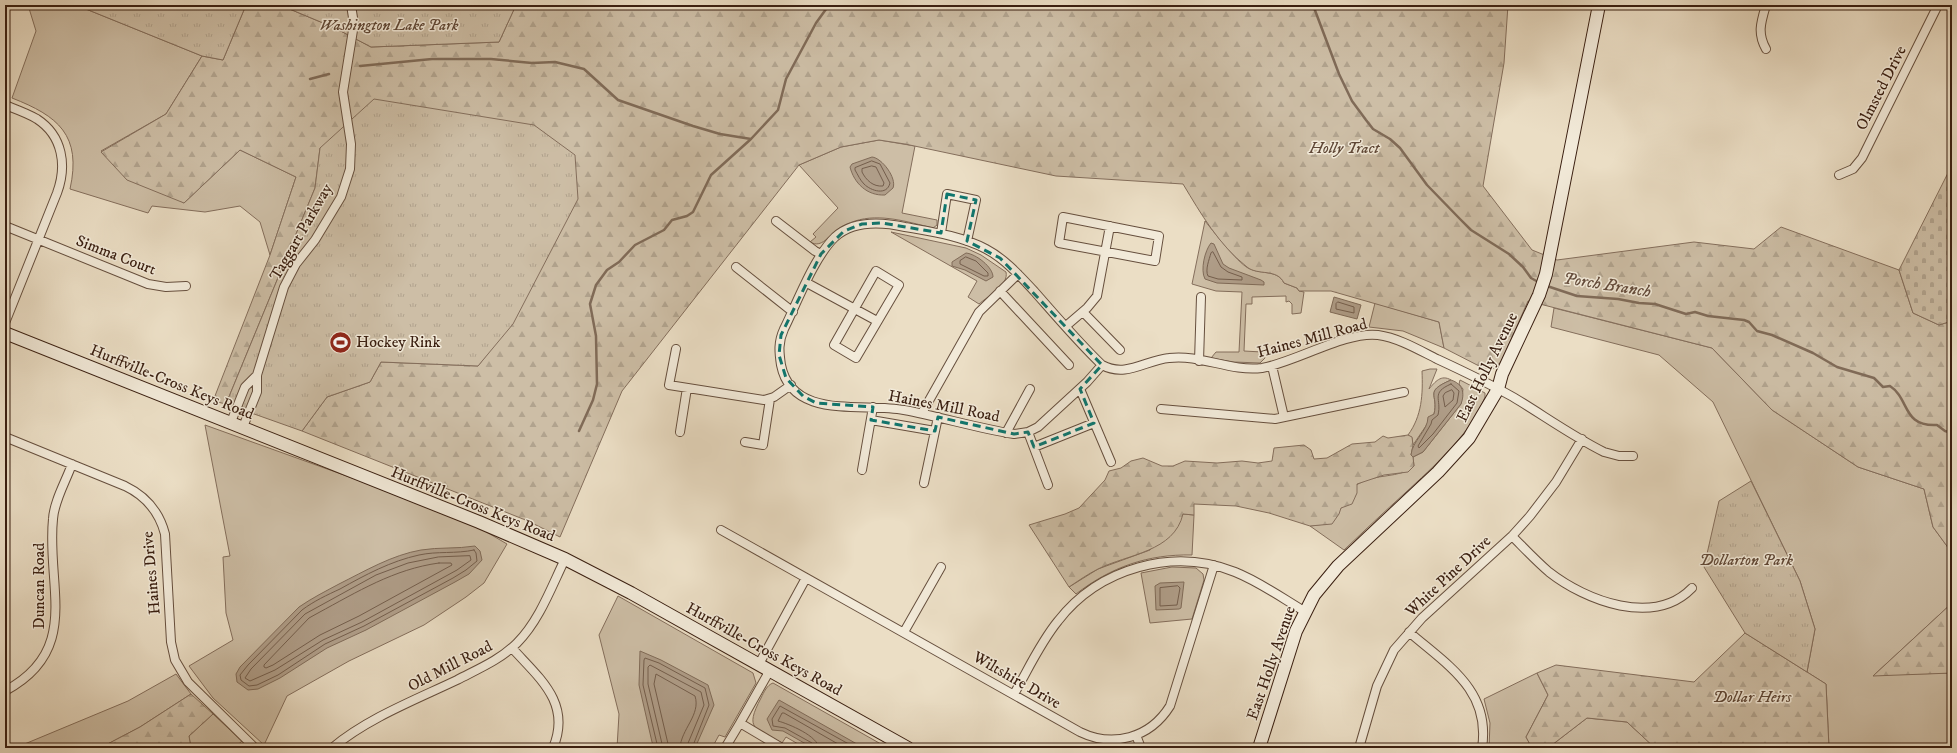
<svg xmlns="http://www.w3.org/2000/svg" width="1957" height="753" font-family="'IM FELL DW Pica',serif">
	<style>
		.grass { fill: #cdbea6; stroke: #846e5c }
		.forest { fill: url(#forest-firs); stroke: #846e5c }
		.cemetery { fill: url(#cemetery-stones); stroke: #846e5c }
		.park { fill: url(#park-tufts); stroke: #846e5c }
		.water { fill: #af9d88; stroke: #806b58 }
		.lines { fill: none; stroke-linecap: round; stroke-linejoin: round }
		.shore { stroke: #745e4c; stroke-width: 1 }
		.stream { stroke: #806b58; stroke-width: 2.5 }
		.street-casing { stroke: #664f3e; stroke-width: 10 }
		.secondary-casing { stroke: #3a1f11; stroke-width: 14 }
		.street { stroke: #f2ead9; stroke-width: 8 }
		.secondary { stroke: #f2ead9; stroke-width: 12 }
		.marked { fill: none; stroke: #0f766e; stroke-width: 3; stroke-dasharray: 8 5; stroke-linejoin: round }
		.labels { text-anchor: middle; dominant-baseline: central; stroke-width: 3; stroke-linejoin: round; paint-order: stroke }
		.park-label { font-size: 16px; font-style: italic; fill: #5f4736; stroke: #f2ead9 }
		.street-label { font-size: 16px; fill: #3a1f11; stroke: #f2ead9 }
		.poi-label { font-size: 16px; fill: #3a1f11; stroke: #f2ead9; text-anchor: start }
		.water-label { font-size: 17px; font-style: italic; fill: #634b3b; stroke: #f2ead9 }
	</style>
	<defs>
		<pattern id="forest-firs" width="22" height="20" patternUnits="userSpaceOnUse"><rect width="22" height="20" fill="#cdbea6"/><path d="M5 1l3.5 6h-7zM16 11l3.5 6h-7z" fill="#b1a38e"/></pattern>
		<pattern id="cemetery-stones" width="16" height="16" patternUnits="userSpaceOnUse"><rect width="16" height="16" fill="#cdbea6"/><path d="M2 7V4a2 2 0 0 1 4 0v3zM10 15v-3a2 2 0 0 1 4 0v3z" fill="#b1a38e"/></pattern>
		<pattern id="park-tufts" width="24" height="20" patternUnits="userSpaceOnUse"><rect width="24" height="20" fill="#cdbea6"/><path d="M3 7l-1-3M5 7V3M7 7l1-3M15 17l-1-3M17 17v-4M19 17l1-3" fill="none" stroke="#b1a38e"/></pattern>
	</defs>
	<rect width="100%" height="100%" fill="#ebdec5"/>
	<filter id="stains"><feTurbulence type="fractalNoise" baseFrequency=".005" numOctaves="4"/><feColorMatrix values="0 0 0 0 .2 0 0 0 0 .09 0 0 0 0 .02 0 0 0 .5 -.17"/></filter>
	<radialGradient id="worn" r=".72"><stop offset=".6" stop-color="#630" stop-opacity="0"/><stop offset="1" stop-color="#630" stop-opacity=".3"/></radialGradient>
	<path class="grass" d="M28,5h48l126,51 -36,58 -65,37 83,52 56,-53 56,27 -26,78 -10,-33 -20,-16 -35,6 -53,-6 -4,7 -78,-24c12,-54 -12,-73 -58,-91l24,-67z
		M879,140l36,6 -13,67 35,7v5l-4,3c-25,-6 -53,-15 -78,-7 -6,2 -12,4 -17,8 -9,6 -16,20 -28,13l6,-5 -3,-3 25,-26 -39,-43 42,-18z
		M1205,221c9,11 32,41 43,47 13,7 29,1 36,15l13,5 2,3 5,1 -3,21 -9,1v-10l-3,-3 -3,1v-6l-34,1v7h-6l-2,47 18,1 3,6 -5,5 -26,-1 -23,-4 5,-6h23l3,-60 -26,-1 -24,-7z
		M891,232l75,16 15,7 25,17c3,13 -18,24 -27,32l-11,-7 9,-16z
		M1375,303l64,19 5,26 -41,-17 -34,-4z
		M1554,308l158,40 60,62 86,57 66,22 9,38 19,26v50l-78,72 78,-2v75h-123l-3,-64 -19,-12 8,-43 -15,-48 -87,-179 -54,-47 -108,-28z
		M1430,369h7l-8,20c6,-7 12,-15 22,-9 -28,12 -12,14 -17,34l-21,31 -1,-7 -4,-3c14,-19 15,-41 14,-64z
		M1460,380l25,13v4c-14,37 -52,70 -80,96 -21,19 -41,38 -61,57l-34,-24 22,-3c8,-10 15,-32 26,-39 17,-11 42,-5 56,-18l-1,-9 10,-5 38,-48 2,-15 -4,-5z
		M205,425l150,54 128,51 24,14 -23,39 -18,14 -42,28 -75,36 -62,35 -23,49 -51,-47 -24,-32 44,-26 -7,-27 -3,-56 7,-1z
		M1183,514l11,1 -2,40c-44,-1 -81,12 -116,39l-7,-7 29,-18 52,-19z
		M1172,567l24,1 7,6 1,6 -12,39 -42,4 -9,-50z
		M618,596l135,77 3,10 -31,54 -6,-2 -7,13h-95l2,-34 -20,-79z
		M1537,673l11,22 -22,42 6,11h-43l1,-25 -6,-24z
		M176,674l15,20 -51,33 -40,21h-85l113,-47z
		M773,683l115,65h-83l-19,-11 -4,6c-27,-15 -38,-13 -21,-45 3,-6 6,-13 12,-15z
		M213,714l29,27 -8,7h-43l-2,-12z
		M1587,718l40,4 25,23 -10,3h-94z"/>
	<path class="forest" d="M246,5h34l55,23 36,19 128,-5 17,-37h992l-4,58 -21,123 49,64 25,10 137,-18 60,7 27,-22 118,43 14,43 26,12 13,-4v232l-19,-26 -9,-38 -66,-22 -86,-57 -60,-62 -184,-47 -27,61 -8,7 -10,-1 -39,-20 -5,-26 -108,-31h-32l-2,-3 -13,-5c-7,-15 -26,-7 -37,-16 -28,-22 -46,-53 -64,-83l-127,-8 -151,-32 -26,-4 -38,7 -42,18 -177,226 -62,146 -32,-16 -226,-90 25,-34 43,-15 11,-20 97,4 36,-46 -194,-172 -5,40 -89,216 -13,-3 57,-146 26,-78 -56,-27 -56,53 -57,-23 -26,-28 65,-38 36,-58 21,4z
		M1408,435l4,2 1,8 -2,10 2,2 1,9 -6,6 -24,3 -27,9v9l-5,11 -11,4 -2,6 -7,10 -22,2 -41,-13 -33,-7 -42,-2v11l-11,-1c-9,38 -55,40 -85,55 -10,5 -20,12 -29,18l-40,-62 36,-11 14,-6 26,-28 4,-9 12,-3 10,-7 12,-3 19,8h11l12,-5 32,2 25,-2 16,2 14,-2 2,-13 30,-3 7,5 3,9 13,-1 25,-14 23,-2 8,-6 5,2z
		M1952,603v70l-79,3z
		M1745,633l81,51 3,64h-174l-28,-26 -40,-4 -39,30h-16l-6,-11 22,-42 -11,-22 19,-8 138,17z
		M191,694l22,20 -24,22 2,12h-91l40,-21z"/>
	<path class="cemetery" d="M1952,165v156l-13,4 -26,-12 -14,-43z"/>
	<path class="park" d="M76,5h170l-23,55 -21,-4z
		M280,5h236l-17,37 -128,5 -36,-19z
		M374,99l160,26 41,30 3,44 -65,125 -35,42 -97,-4 -11,20 -43,15 -25,34 -76,-27 89,-216 5,-40z
		M1751,481l49,100 15,48 -8,43 -62,-39 -41,-66 15,-66z"/>
	<path class="water" d="M872,157c10,1 25,21 21,31l-8,7c-18,1 -31,-12 -35,-28l2,-3z
		M1211,243l3,1 9,20 6,4 32,12 3,2v3l-47,-2 -12,-4c-5,-9 0,-29 6,-36z
		M966,253c10,1 27,14 27,24l-7,4 -21,-11 -13,-4v-4z
		M1334,297l27,8 -4,14 -27,-7z
		M1451,380c12,4 14,13 10,24l-38,48 -10,5 -2,-2c1,-14 17,-24 17,-38l6,-3c5,-20 -11,-22 17,-34z
		M475,546l5,5 2,9 -13,14 -14,8 -89,48 -39,18 -47,30 -22,11 -10,1 -11,-8 -1,-8 4,-7 59,-60c13,-9 27,-16 40,-23 26,-13 53,-29 82,-34 18,-3 36,-1 54,-4z
		M1184,582l-3,26 -2,1 -23,1 -1,-24 5,-3z
		M640,651l21,9 47,25 6,20 -19,43h-41l-2,-6 -13,-57z
		M779,700l85,48h-51l-30,-17 -11,-1 -5,-11z"/>
	<g class="lines">
		<path class="shore" d="M872,161l8,3 10,19c-3,13 -19,8 -26,1 -4,-4 -6,-9 -9,-14v-2z
			M872,166l4,1 8,16 -1,3c-10,1 -17,-6 -21,-14v-3z
			M1213,252l8,15 7,5 14,5v3l-24,-1 -10,-3c-3,-6 1,-16 3,-23z
			M966,257l10,4 12,12v3h-4l-24,-12v-3z
			M1338,302l16,5v6l-18,-4v-5z
			M1451,384l8,7 -2,12 -24,31 -14,14 -1,-2 13,-22 1,-4 6,-5c4,-16 -8,-22 13,-31z
			M1452,390l2,3 -1,7 -8,7 -2,-11 2,-3z
			M474,550l2,3 1,8 -11,9 -13,8 -89,48 -39,18 -47,31 -21,10 -8,1 -8,-6 -1,-5 8,-10 54,-55c12,-9 25,-15 38,-21 25,-14 51,-28 79,-34 18,-4 37,-1 55,-5z
			M470,556l1,4 -14,10 -95,52 -39,18 -48,30 -25,11 -5,-3 6,-9 54,-55 71,-39 32,-12 30,-6z
			M439,563h12l1,2 -93,51 -39,19 -47,30 -7,3 -2,-1v-2l45,-47 9,-5c39,-21 76,-44 121,-50z
			M1178,586l2,2 -3,17 -17,1v-18z
			M658,748l-15,-63 1,-25 1,-2 14,5 46,25 4,17 -17,43
			M663,748l-15,-64v-17l2,-2 51,27 3,13 -18,43
			M669,748l-15,-64 2,-10 39,22c6,19 -14,33 -15,52
			M814,748l-2,-5 -27,-15 -12,-2 -1,-7 8,-13 76,42
			M819,748c-1,-12 -30,-24 -41,-27l4,-8h2l61,35"/>
		<path class="stream" d="M1313,5l26,69 13,27 14,19 7,9 17,10 10,9 27,37 33,34 11,11 38,24 14,13 8,11 9,5
			M360,66l72,-7h59l41,4 23,-1 29,7 34,31 75,26 27,8 31,5
			M310,79l19,-5
			M1547,286l30,10 41,3 21,4 16,1 31,10 9,-2 13,4 36,4 5,2 8,9 15,4 41,18 24,14 37,11 9,9 7,-1c20,13 12,41 47,39l8,6 7,2
			M579,431l14,-31 4,-16 -1,-48 -6,-32 6,-19 11,-15 12,-8 16,-17 29,-15 8,-10 15,-4 6,-4 18,-37 40,-36 27,-29 8,-31 30,-56 13,-18"/>
		<defs>
			<path id="street" d="M1766,5c-5,17 -9,28 0,44
				M5,105c10,4 22,8 32,14 26,17 30,47 20,74l-52,130
				M1839,175l14,-6 9,-11 76,-153
				M1063,217l96,19 -4,25 -96,-18z
				M776,221l39,30 6,3
				M5,226l143,58 18,3 20,-1
				M941,233l6,-39 29,6 -9,41
				M736,267l57,45
				M876,271l23,14 -43,73 -22,-13z
				M807,283l70,38
				M1000,291l69,74
				M1083,312l37,38
				M1066,326l21,-18 10,-12 13,-70
				M676,349l-7,36 95,15 10,-3 17,-12
				M1199,361l2,-64
				M1102,365c-24,-23 -46,-49 -68,-74 -14,-15 -29,-32 -48,-42 -25,-13 -53,-17 -81,-22 -23,-5 -51,-7 -70,10 -21,20 -38,66 -51,92 -6,13 -5,23 -3,36 11,56 83,37 123,45 37,7 73,18 110,24l14,-2 10,-5 49,-45 15,-17c24,13 44,-5 67,-7 32,-4 61,14 93,10 34,-6 84,-37 116,-33 21,3 41,15 59,24 26,12 51,24 76,38 30,18 59,39 91,55l15,4h14
				M1272,366l12,51
				M1080,389l31,73
				M1161,409l114,10 129,-27
				M922,413l57,-101 39,-38
				M871,420l64,11
				M231,422l14,-35 12,-12
				M243,427l14,-35v-17l27,-88 12,-23 19,-24 26,-43 9,-28 1,-25 -8,-52 11,-68 -3,-19
				M680,432l7,-44
				M1028,432l20,53
				M1006,433l24,-44
				M5,437l120,49c21,10 34,25 40,48l6,108 4,18 13,22 67,66
				M745,442l18,3 7,-46
				M1034,447l60,-24
				M862,470l11,-63
				M924,483l14,-66
				M721,530l359,202c33,16 70,6 90,-26l44,-141
				M1512,536c12,12 24,25 37,36 37,29 105,55 143,16
				M904,632l37,-65
				M1409,632c38,33 82,58 73,116
				M512,648c27,30 60,55 41,100
				M759,664l47,-86
				M770,670l-30,53 42,25
				M5,691c77,-41 41,-105 48,-172 1,-18 13,-38 19,-55
				M1014,694c14,-24 26,-51 44,-73 41,-53 115,-74 177,-49 25,10 47,26 69,39
				M1136,735l5,13
				M332,748c36,-30 83,-48 125,-68 21,-11 43,-20 60,-37 22,-22 34,-55 48,-84
				M725,748l15,-25
				M1359,748l18,-62 17,-36 28,-32 90,-82 18,-20 26,-34 26,-43"/>
			<path id="secondary" d="M5,333l474,189 86,37 66,34 277,155
				M1259,748l37,-117 18,-36 24,-29 100,-94 31,-34 29,-49 4,-15 37,-79 7,-21 53,-269"/>
		</defs>
		<use href="#street" class="street-casing"/>
		<use href="#secondary" class="secondary-casing"/>
		<use href="#street" class="street"/>
		<use href="#secondary" class="secondary"/>
	</g>
	<path class="marked" d="M947,194l29,6 -9,41 33,17 102,107 -22,24 14,34 -60,24 -6,-15 -14,2 -76,-17 -3,14 -64,-11 2,-13 -57,-4 -13,-7 -17,-18 -7,-23 2,-20 40,-81 23,-23 18,-7 20,-1 59,10z"/>
	<defs>
		<symbol id="stadium-disc" viewBox="-11 -11 22 22"><circle r="9.5" fill="#8f2418" stroke="#f2ead9"/><path d="M0-5a6.5 5 0 1 0 0 10a6.5 5 0 1 0 0-10ZM-3.5-1.8h7v3.6h-7Z" fill="#fff"/></symbol>
	</defs>
	<g fill-rule="evenodd">
		<use href="#stadium-disc" x="328" y="330" width="25" height="25"/>
	</g>
	<g class="labels">
		<g class="park-label">
			<text x="389" y="25">Washington Lake Park</text>
			<text x="1344" y="148">Holly Tract</text>
			<text x="1746" y="560">Dollarton Park</text>
			<text x="1752" y="697">Dollar Heirs</text>
		</g>
		<g class="street-label">
			<text transform="translate(1881 88) rotate(-63)">Olmsted Drive</text>
			<text transform="translate(301 232) rotate(-60)">Taggart Parkway</text>
			<text transform="translate(116 255) rotate(21)">Simma Court</text>
			<text transform="translate(1312 338) rotate(-15)">Haines Mill Road</text>
			<text transform="translate(1487 367) rotate(-64)">East Holly Avenue</text>
			<text transform="translate(172 382) rotate(22)">Hurffville-Cross Keys Road</text>
			<text transform="translate(944 406) rotate(11)">Haines Mill Road</text>
			<text transform="translate(473 504) rotate(22)">Hurffville-Cross Keys Road</text>
			<text transform="translate(151 573) rotate(-95)">Haines Drive</text>
			<text transform="translate(1448 576) rotate(-43)">White Pine Drive</text>
			<text transform="translate(39 586) rotate(-90)">Duncan Road</text>
			<text transform="translate(764 649) rotate(29)">Hurffville-Cross Keys Road</text>
			<text transform="translate(1271 663) rotate(-71)">East Holly Avenue</text>
			<text transform="translate(450 666) rotate(-27)">Old Mill Road</text>
			<text transform="translate(1017 680) rotate(30)">Wiltshire Drive</text>
		</g>
		<g class="poi-label">
			<text x="356" y="342">Hockey Rink</text>
		</g>
		<g class="water-label">
			<text transform="translate(1607 285) rotate(9)">Porch Branch</text>
		</g>
	</g>
	<rect width="1957" height="753" fill="none" stroke="#ebdec5" stroke-width="20"/>
	<rect x="6" y="6" width="1945" height="741" fill="none" stroke="#3a1f11" stroke-width="2"/>
	<rect x="10" y="10" width="1937" height="733" fill="none" stroke="#3a1f11"/>
	<rect width="100%" height="100%" filter="url(#stains)"/>
	<rect width="100%" height="100%" fill="url(#worn)"/>
</svg>
